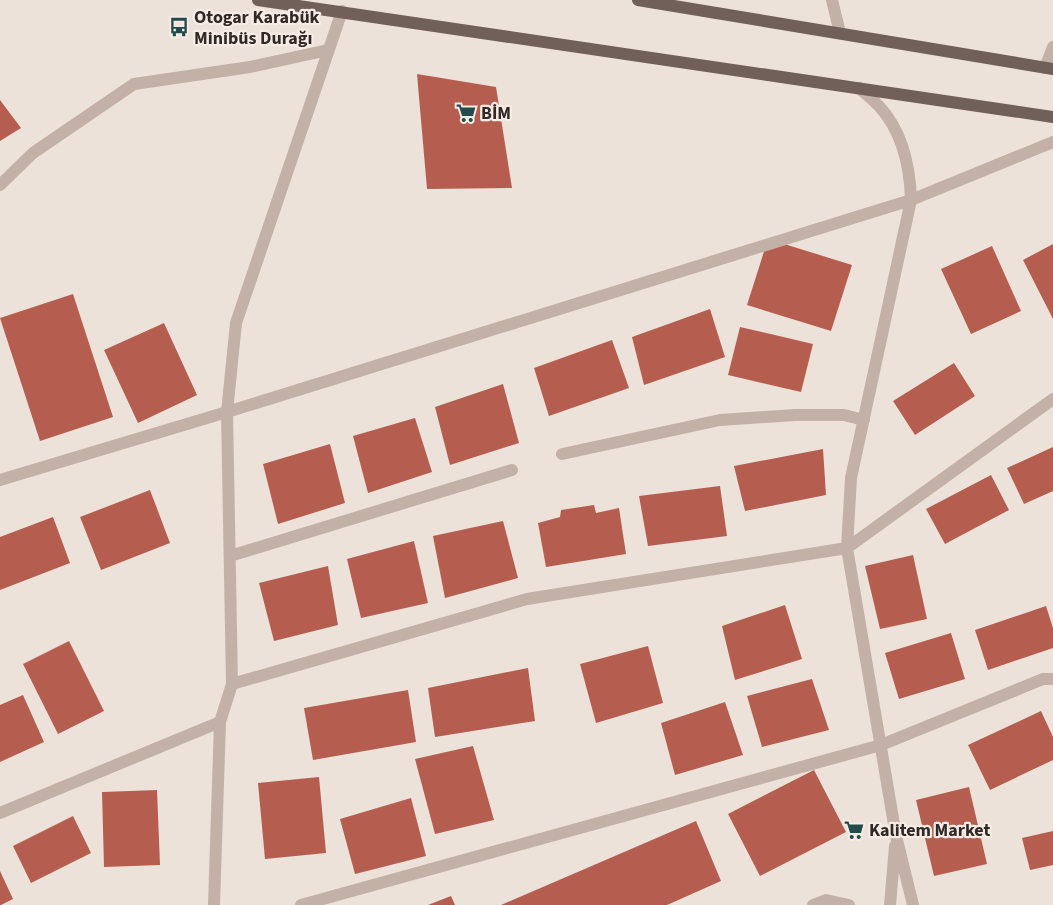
<svg xmlns="http://www.w3.org/2000/svg" width="1053" height="905" font-family="'Source Sans 3',sans-serif">
	<style>
		.building { fill: #b55e4f }
		.lines { fill: none; stroke-linecap: round; stroke-linejoin: round }
		.minor { stroke: #c3b1a7; stroke-width: 12 }
		.major { stroke: #715f59; stroke-width: 12 }
		.labels { text-anchor: middle; dominant-baseline: central; stroke-width: 4.5; stroke-linejoin: round; paint-order: stroke }
		.poi-label { font-size: 18px; font-weight: bold; fill: #312926; stroke: #f6ece5; text-anchor: start }
	</style>
	<rect width="100%" height="100%" fill="#ede2d9"/>
	<path class="building" d="M417,74l79,13 16,101 -85,1z
		M0,100l21,28 -21,13z
		M768,239l84,26 -21,66 -84,-26z
		M1053,244v75l-30,-59z
		M992,246l29,65 -50,23 -30,-65z
		M73,294l40,123 -73,24 -40,-123z
		M710,309l15,48 -81,28 -12,-48z
		M164,323l33,72 -59,28 -34,-73z
		M740,327l73,17 -12,48 -73,-17z
		M612,340l17,48 -80,28 -15,-48z
		M954,363l21,33 -60,39 -22,-34z
		M503,384l16,59 -69,22 -15,-58z
		M415,418l17,54 -64,21 -15,-57z
		M330,444l15,59 -67,21 -15,-60z
		M1053,447v44l-29,13 -17,-36z
		M823,449l3,46 -81,16 -11,-45z
		M991,475l18,35 -64,34 -19,-35z
		M720,486l7,50 -79,10 -9,-50z
		M150,490l20,53 -69,27 -21,-53z
		M594,505l2,8 23,-5 7,46 -80,13 -8,-44 22,-6 1,-7z
		M53,517l17,46 -70,27v-53z
		M503,521l15,57 -73,20 -12,-62z
		M414,541l14,62 -67,15 -14,-59z
		M913,555l14,64 -47,10 -15,-63z
		M328,566l10,59 -64,16 -15,-58z
		M785,605l17,54 -67,21 -13,-54z
		M1046,606l7,22v20l-65,22 -13,-40z
		M951,633l14,46 -66,20 -14,-46z
		M69,641l35,70 -46,23 -35,-70z
		M648,646l15,57 -67,20 -16,-59z
		M528,668l7,53 -100,16 -7,-49z
		M812,679l17,51 -67,17 -15,-51z
		M408,690l8,52 -103,18 -9,-52z
		M23,695l21,47 -44,20v-57z
		M725,702l18,53 -68,20 -14,-52z
		M1041,711l12,26v23l-63,30 -22,-45z
		M473,746l21,74 -59,14 -20,-75z
		M814,770l32,62 -86,44 -32,-62z
		M319,777l7,76 -61,6 -7,-76z
		M969,787l18,77 -53,12 -18,-76z
		M157,790l3,75 -56,2 -2,-75z
		M411,798l15,58 -71,18 -15,-55z
		M73,816l18,37 -60,30 -18,-37z
		M696,821l25,60 -54,24h-166z
		M1053,831v34l-23,5 -8,-32z
		M0,871l13,28 -12,6h-1z
		M451,896l4,9h-27z"/>
	<g class="lines">
		<path class="minor" d="M832,0l8,33
			M1045,68l8,-21
			M859,88c7,6 14,12 20,18 24,26 31,60 32,94l-60,278 -4,70 49,288 17,69
			M0,185l33,-32 101,-69 116,-17 78,-17
			M562,454l158,-34 75,-5h49l20,5
			M0,480l227,-68 684,-212 142,-58
			M230,556l282,-86
			M232,684l295,-85 320,-51 206,-149
			M0,813l220,-91
			M214,905l6,-183 12,-38 -5,-272 9,-89 106,-312
			M301,905l580,-160 162,-66h10
			M813,905l13,-5 23,5
			M890,905l5,-59"/>
		<path class="major" d="M258,0l795,117
			M638,0l415,69"/>
	</g>
	<defs>
		<symbol id="bus-bare" viewBox="-9 -9 18 18"><path d="M-5-6H5V4H4V6H2V4H-2V6H-4V4H-5ZM-3.5-4V0h7V-4ZM-3.5 1.2v1.5H-2V1.2ZM2 1.2v1.5H3.5V1.2Z" fill="#224c4b" stroke="#f6ece5" stroke-width="2.5" paint-order="stroke"/></symbol>
		<symbol id="supermarket-bare" viewBox="-9 -9 18 18"><path d="M-6-5.5h2.5l.6 2H6L4.5 2H-2.5L-4.4-4H-6ZM-1.5 3.2a1.3 1.3 0 1 0 .1 0ZM3 3.2a1.3 1.3 0 1 0 .1 0Z" fill="#224c4b" stroke="#f6ece5" stroke-width="2.5" paint-order="stroke"/></symbol>
	</defs>
	<g fill-rule="evenodd">
		<use href="#bus-bare" x="165" y="13" width="28" height="28"/>
		<use href="#supermarket-bare" x="452" y="99" width="28" height="28"/>
		<use href="#supermarket-bare" x="840" y="816" width="28" height="28"/>
	</g>
	<g class="labels">
		<g class="poi-label">
			<text x="194" y="17">Otogar Karabük<tspan x="194" dy="21">Minibüs Durağı</tspan></text>
			<text x="481" y="113">BİM</text>
			<text x="869" y="830">Kalitem Market</text>
		</g>
	</g>
</svg>
